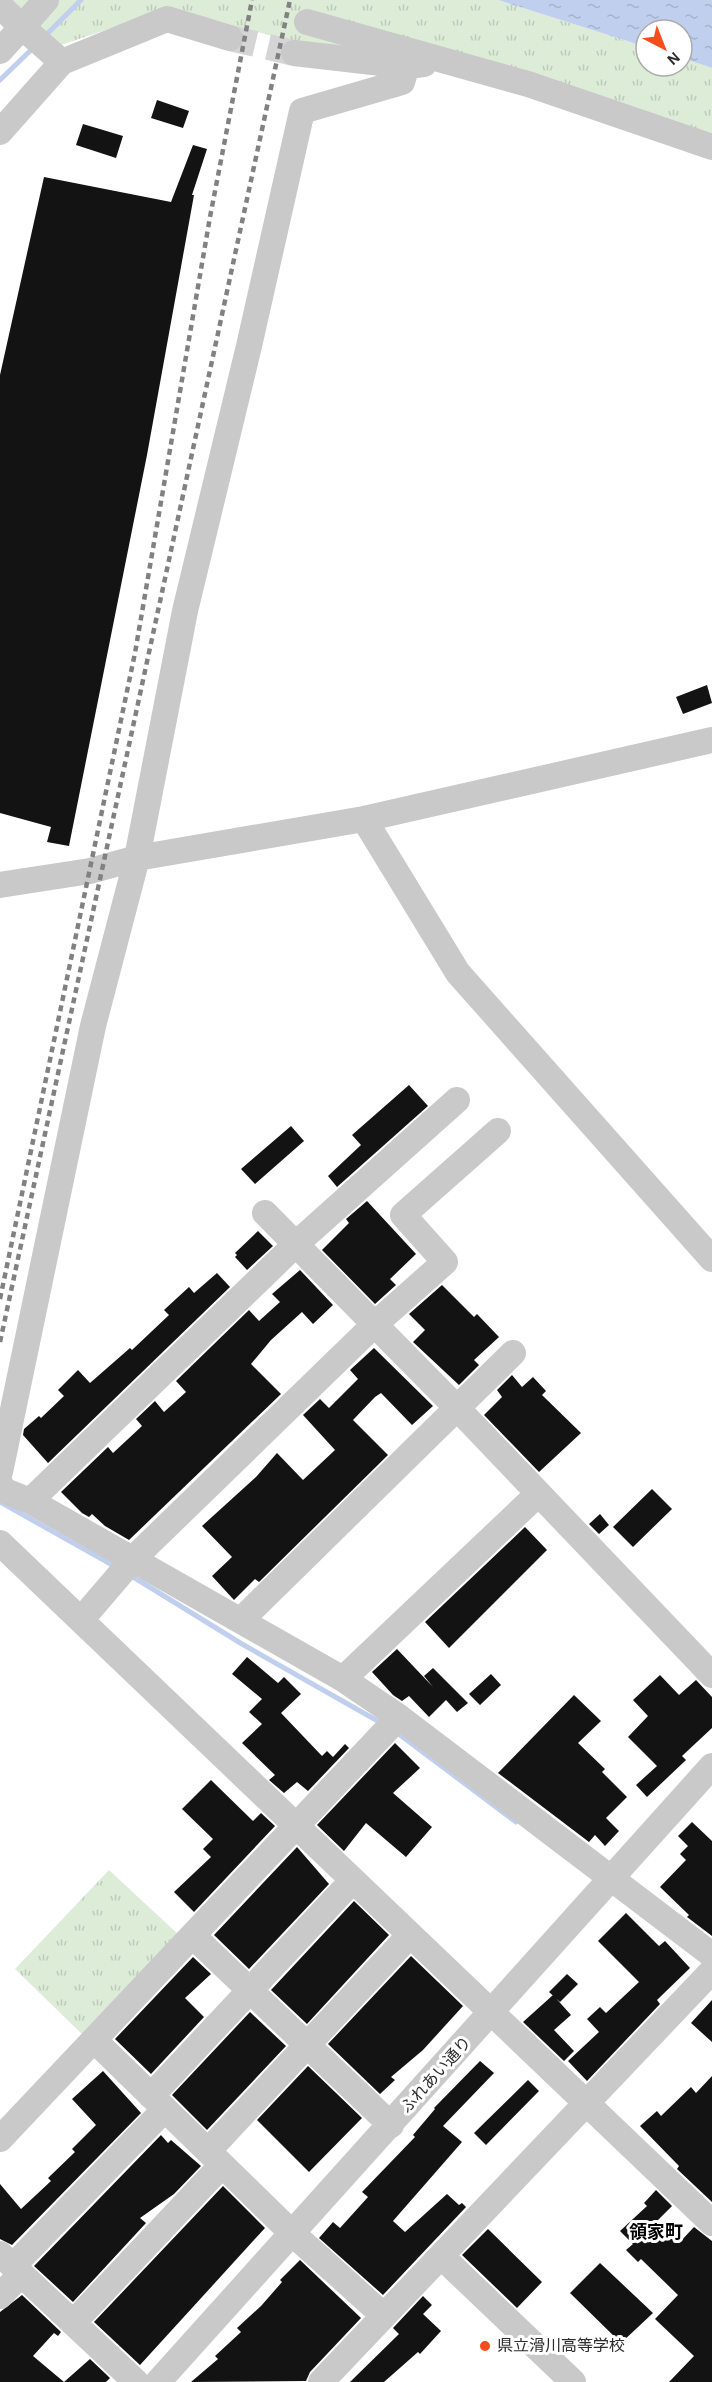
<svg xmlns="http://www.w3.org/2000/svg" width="712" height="2382" font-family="'Alegreya Sans','Noto Sans JP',sans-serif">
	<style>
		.grass { fill: url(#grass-tufts) }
		.water { fill: url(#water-ripples) }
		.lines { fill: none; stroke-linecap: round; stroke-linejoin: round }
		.stream { stroke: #c1cfee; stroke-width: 5 }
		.building { fill: #131313 }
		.minor-tunnel { stroke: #d5d5d5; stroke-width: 26; stroke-dasharray: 26 13; stroke-linecap: butt }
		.minor { stroke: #c9c9c9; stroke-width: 26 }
		.rail { stroke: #818181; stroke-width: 4.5; stroke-dasharray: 6 4.5; stroke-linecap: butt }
		.poi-dot { fill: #f54d1c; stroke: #fff; stroke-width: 2 }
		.labels { text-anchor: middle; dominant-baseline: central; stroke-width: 6; stroke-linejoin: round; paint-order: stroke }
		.street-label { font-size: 16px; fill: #2c2c2c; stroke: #fff }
		.poi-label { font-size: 16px; fill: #2c2c2c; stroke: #fff; text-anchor: start }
		.neighbourhood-label { font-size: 18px; font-weight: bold; fill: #000; stroke: #fff }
	</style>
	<defs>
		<pattern id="grass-tufts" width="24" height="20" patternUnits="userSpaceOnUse" patternTransform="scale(1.5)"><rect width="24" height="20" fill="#dcecd7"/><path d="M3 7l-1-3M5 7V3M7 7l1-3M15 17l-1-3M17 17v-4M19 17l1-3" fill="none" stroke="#bdcbb9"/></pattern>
		<pattern id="water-ripples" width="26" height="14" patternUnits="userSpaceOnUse" patternTransform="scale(1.5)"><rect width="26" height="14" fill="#c1cfee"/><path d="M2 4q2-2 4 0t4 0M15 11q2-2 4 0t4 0" fill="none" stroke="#a6b2cc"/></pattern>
	</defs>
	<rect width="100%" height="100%" fill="#fff"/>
	<path class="grass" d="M7,0h491l148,47v19h36v-8l30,10v70l-81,-31 -315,-59 -145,-40 -113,38z
		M109,1870l71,66 -95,101 -70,-68z"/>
	<path class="water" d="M498,0h214v68l-30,-10v-28h-36v17z"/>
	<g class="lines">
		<path class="stream" d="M44,37l37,-37
			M0,80l33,-32
			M0,1502l116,65
			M130,1575l112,69 141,80
			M396,1732l120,90"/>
	</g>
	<path class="building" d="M157,100l32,11 -6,17 -32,-10z
		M83,124l40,12 -7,22 -40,-13z
		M193,145l14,4 -15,46h2l-47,260 -78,391 -22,-4 4,-15 -51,-14v-438l44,-198 127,25z
		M707,685l5,18 -29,11 -7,-17z
		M409,1085l19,21 -91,81 -9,-11 33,-31 -9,-10z
		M291,1126l13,15 -49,43 -14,-15z
		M367,1201l49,53 -26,25 6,6 -21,19 -53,-54 27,-27 -3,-4z
		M258,1231l15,15 -26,24 -12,-13 2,-2 -2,-2z
		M300,1270l33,35 -20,19 -11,-12 -31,28 -20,24 30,30 -152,146 -24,-14 -13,-12 -3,3 -7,-4 -21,-21 47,-45 5,6 29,-27 -6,-7 19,-18 9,11 22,-20 -10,-11 73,-71 10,11 21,-19 -8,-8z
		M217,1273l13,14 -182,176 -25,-28 1,-6 15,-13 2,2 23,-22 -6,-6 20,-20 12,13 40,-35 2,2 37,-35 -5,-5 25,-23 5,6z
		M442,1285l32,32 3,-3 22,23 -25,23 5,5 -20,20 -46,-43 12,-12 -16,-16z
		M374,1348l59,58 -21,19 -31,-32 -6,4 -22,23 35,35 -129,127 -4,-3 -21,21 -22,-24 20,-19 -30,-31 54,-49 21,-24 26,27 32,-30 -32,-35 17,-16 9,9 29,-29 -8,-9z
		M512,1375l10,12 11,-10 13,14 -4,4 39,38 -42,39 -55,-57 18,-18 -5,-7z
		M652,1489l20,20 -39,38 -20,-20z
		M600,1514l9,11 -10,9 -10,-10z
		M525,1527l22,23 -98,98 -24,-26z
		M397,1649l36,38 -9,-11 9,-8 35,35 -11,9 -11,-12 -17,17 -20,-21 -7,5 -9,-6 -21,-23z
		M247,1657l31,26 6,-6 17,17 -20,19 41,43 5,-5 6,6 12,-13 4,4 -41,43 -11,-9 -13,11 -15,-13 6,-5 -33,-32 20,-19 -13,-12 13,-13 -30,-25z
		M491,1674l10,11 -21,20 -11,-11z
		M660,1675l19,20 17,-15 16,17v31l-30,28 4,4 -39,37 -11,-12 21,-19 -29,-29 20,-21 -15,-16z
		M574,1695l27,26 -23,22 27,26 -3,3 25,25 -21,21 13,13 -14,15 -10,-11 -6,7 -91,-69z
		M395,1743l25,25 -27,25 39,34 -26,30 -40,-34 -22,28 -27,-26z
		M211,1780l42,41 8,-8 14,13 -81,86 -20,-20 37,-35 -8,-8 10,-10 -31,-30z
		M692,1822l20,19v95l-25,-19 2,-2 -29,-28 26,-27 -6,-6 8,-8 -10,-10z
		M297,1847l32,37 -80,85 -35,-34z
		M354,1901l35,34 -82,89 -36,-34z
		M626,1913l33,33 6,-5 25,27 -33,32 3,4 -73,77 -19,-20 31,-29 -12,-13 13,-12 6,6 33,-31 -41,-41z
		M411,1956l52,50 -40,44 -32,27 4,3 -15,14 -52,-50z
		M193,1957l18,17 -26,24 19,19 -53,57 -36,-35z
		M567,1974l11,10 -18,18 -11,-10z
		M553,1995l18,20 -17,15 20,21 -10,10 -41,-39z
		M712,2000v42l-21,-19z
		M250,2012l36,34 -79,84 -35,-35z
		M480,2061l14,12 -51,53 19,16 -69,79 12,11 42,-38 12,11 3,-2 4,4 -83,88 -64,-57 14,-16 7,6 28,-31 -6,-5 53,-55 -2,-2 22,-26 -1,-1z
		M308,2066l54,52 -53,54 -52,-52z
		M103,2071l38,42 -129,132 -12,-6v-55l21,25 30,-28 -3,-3 27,-26 -3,-3 24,-24 -24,-26z
		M712,2076v126l-35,-33 2,-3 -39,-40 17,-15 4,5 30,-29 5,6z
		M528,2080l11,11 -53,54 -12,-12z
		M161,2135l7,8 3,-3 30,26 -27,28 -34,24 6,5 -73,79 -39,-36z
		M223,2186l42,42 -125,137 -46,-43z
		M656,2190l16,16 -15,15 22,22 15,-16 18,14v141h-43l25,-26 -39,-37 23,-24 -37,-36 -3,3 -12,-12 7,-6 -13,-13 27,-25 -3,-3z
		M488,2229l54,53 -25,26 -55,-53z
		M300,2260l61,58 -51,54 -4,9 -115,1 27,-23 -3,-3 26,-24 -4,-4 24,-22 21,-24 -2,-2z
		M600,2263l53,50 -32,30 -51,-50z
		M22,2295l39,37 -3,4 -4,-3 -21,23 31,26 26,-23 20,19 -4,4h-106v-70z
		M423,2296l9,9 -9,9 18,17 -21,23 -2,-2 -34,30h-34l49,-48 -6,-6z"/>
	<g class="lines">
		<path class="minor-tunnel" d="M230,38l64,15"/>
		<path class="minor" d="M46,0l-24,27 40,35
			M0,6l22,21 -22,24
			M307,22l221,62 184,63
			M294,53l113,13 17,-2
			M0,132l62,-70 105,-43 63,19
			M364,819l94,154 254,286
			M0,885l90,-14 47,-13 227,-39 348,-79
			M265,1213l192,195 255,267
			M0,1472l93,-446 44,-168 48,-247 64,-265 53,-235 100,-29 5,-16
			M0,1483l3,7 27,11
			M0,1543l712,680
			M81,1620l53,-62 240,-233 71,-63 -42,-47 95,-84
			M241,1620l272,-267
			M343,1679l195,-185
			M399,1717l313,238
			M193,1936l198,189
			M94,2040l199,194 90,81
			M151,2096l202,-216
			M0,2139l399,-422 -56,-38 -313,-178 266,-257 161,-144
			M208,2151l202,-216
			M0,2254l136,128
			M441,2256l132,126
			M13,2266l152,-157
			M0,2296l21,-22
			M73,2323l149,-158
			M158,2382l554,-616
			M321,2382l391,-411"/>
		<path class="rail" d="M0,1299l135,-646 75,-436 42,-217
			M0,1342l290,-1342"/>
	</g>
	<circle class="poi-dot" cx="485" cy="2346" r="6"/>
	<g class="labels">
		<g class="street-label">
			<text transform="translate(436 2075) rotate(-48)">ふれあい通り</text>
		</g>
		<g class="poi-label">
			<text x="497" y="2346">県立滑川高等学校</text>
		</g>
		<g class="neighbourhood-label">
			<text x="656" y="2233">領家町</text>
		</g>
	</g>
	<g transform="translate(664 48) rotate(138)"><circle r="28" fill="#ffffff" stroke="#ababab" stroke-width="1.5"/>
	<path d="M0-4.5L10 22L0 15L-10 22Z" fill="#f54d1c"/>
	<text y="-9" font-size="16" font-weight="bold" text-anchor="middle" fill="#2c2c2c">N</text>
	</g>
</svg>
